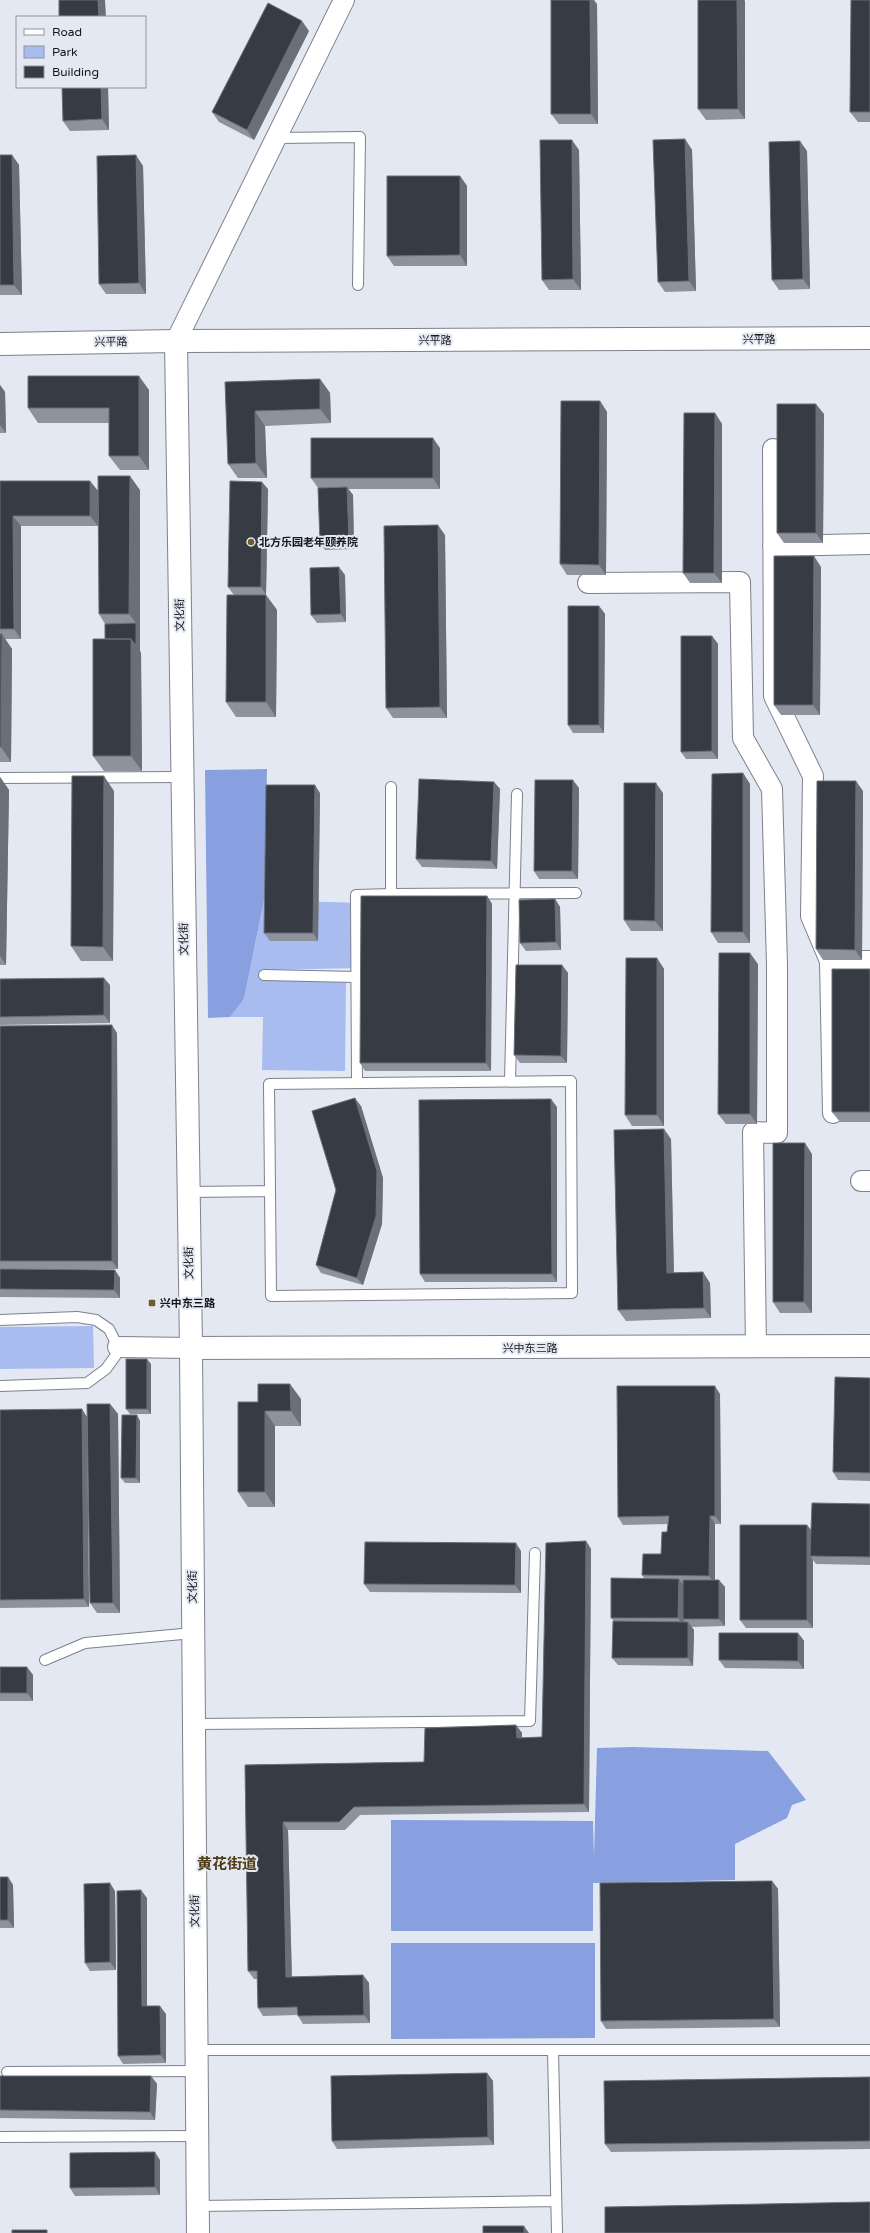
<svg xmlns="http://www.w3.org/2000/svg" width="870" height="2233" font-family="'Varela Round','Noto Sans SC',sans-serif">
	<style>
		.green { fill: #a8bcf0 }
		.forest { fill: #89a0e0 }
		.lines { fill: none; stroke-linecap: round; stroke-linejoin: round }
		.service-casing { stroke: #7d818c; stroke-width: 12 }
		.minor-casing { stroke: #7d818c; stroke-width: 22 }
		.tertiary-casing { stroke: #7d818c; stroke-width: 24 }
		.service { stroke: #fff; stroke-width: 10 }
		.minor { stroke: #fff; stroke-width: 20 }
		.tertiary { stroke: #fff; stroke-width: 22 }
		.wall { fill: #8d929c }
		.shaded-wall { fill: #6b6f78 }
		.building { fill: #373b44; stroke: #6b6f78 }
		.poi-dot { fill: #6f5d2b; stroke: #e3e8f3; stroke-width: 1.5 }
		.labels { text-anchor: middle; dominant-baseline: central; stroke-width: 4; stroke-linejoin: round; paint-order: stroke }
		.street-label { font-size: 11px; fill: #15161a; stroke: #e3e8f3 }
		.poi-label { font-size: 11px; font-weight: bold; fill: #15161a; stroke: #e3e8f3; text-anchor: start }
		.district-label { font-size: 15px; font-weight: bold; fill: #4d3e16; stroke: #e3e8f3 }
	</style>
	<rect width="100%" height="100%" fill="#e3e8f3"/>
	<path class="green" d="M264,900l97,3 -2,65 -95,2 -1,10 83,1 -1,90 -83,-1 1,-53h-33l14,-18z
		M93,1326l1,42 -94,1v-42z"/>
	<path class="forest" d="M267,769l-3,131 -20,99 -14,18 -22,1 -3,-248z
		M633,1747l135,4 38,49 -14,5 -5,13 -52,26v36l-142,3v48h-202v-111l202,1 1,36 3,-109z
		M391,1943h204v95l-204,1z"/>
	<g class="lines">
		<defs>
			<path id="service" d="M276,138l84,-1 -2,148
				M0,778l182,-1
				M391,787v107l185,-1
				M264,975l92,2
				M510,1081l7,-287
				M571,1081l1,212 -301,3 -2,-212z
				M357,1083l-1,-188 35,-1
				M188,1192l82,-1
				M0,1320l77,-3 19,3 13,9 9,18 -2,8 -10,14 -19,14 -87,3
				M45,1660l40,-17 108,-10
				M194,1724l336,-3 5,-168
				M197,2050h673
				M553,2050l4,183
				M7,2072l190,-1
				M0,2137l197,-1
				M198,2206l358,-5"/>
			<path id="minor" d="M176,341l168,-341
				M773,449l1,247 39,80 -2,140 19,45
				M773,546l97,-2
				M588,583l152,-1 3,156 29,51 5,176v168l-24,-1 3,215
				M833,1113l-3,-152h40
				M861,1181h9
				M118,1347l73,1"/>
			<path id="tertiary" d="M176,341l15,1007 7,885
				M0,344l176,-3 694,-3
				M191,1348l679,-2"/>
		</defs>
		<use href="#service" class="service-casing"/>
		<use href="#minor" class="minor-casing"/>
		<use href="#tertiary" class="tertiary-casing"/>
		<use href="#service" class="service"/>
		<use href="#minor" class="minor"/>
		<use href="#tertiary" class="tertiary"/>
	</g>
	<path class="wall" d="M698,0h46l1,1v118l-39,1 -8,-11z
		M870,0v122h-12l-8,-10z
		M597,4l1,120h-39l-8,-10z
		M309,31l-55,109 -35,-18 -7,-10z
		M62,87h46l1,43 -39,1 -7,-10z
		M685,139l7,11 4,141 -31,1 -7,-10z
		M579,150l2,140h-32l-7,-10z
		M807,151l3,138 -31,1 -7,-10z
		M0,155h12l7,10 3,130h-22z
		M143,166l3,128h-40l-7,-10z
		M460,176l7,10v80h-73l-7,-10z
		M320,379l10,14 1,30 -66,3 2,52h-29l-10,-14 -3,-82z
		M0,385l5,7 1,41h-6z
		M149,390v80h-29l-11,-14v-33h-71l-10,-15z
		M600,401l7,11 -1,163h-39l-7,-11z
		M715,413l7,11v159h-32l-7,-10z
		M824,414l-1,129h-39l-7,-10z
		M440,448v41h-92l5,6 1,54 -29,1 -5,-8 -2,-54 -7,-10z
		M0,481h90l8,10v35h-77v113h-16l7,10 -1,113h-11z
		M268,489l-2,106 11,15 -1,107h-40l-10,-15 8,-107 -6,-8z
		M140,490v161l1,2 1,118h-38l-11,-15 12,-117v-15l-6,-10z
		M445,535l2,183h-54l-7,-10z
		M821,567l-1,148h-39l-7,-10z
		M345,575l1,47 -29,1 -6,-8z
		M599,606l6,8 -1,119h-31l-5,-8z
		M712,636l6,8v115h-32l-5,-7z
		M743,773l7,11v159h-32l-7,-11z
		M0,777l9,13 -3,175h-6z
		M494,782l6,7 -3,80 -75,-2 -6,-8z
		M579,788l-1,91h-39l-5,-8z
		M114,791l-1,170h-32l-10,-15z
		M863,791l-1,169h-39l-7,-11z
		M320,793l-2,148h-48l-6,-8z
		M663,793v138h-32l-7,-11z
		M487,896l5,8 -1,167h-126l-5,-8z
		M555,899l5,8 1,43 -35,1 -6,-8z
		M657,958l7,11v157h-32l-7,-11z
		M758,964l-1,160h-31l-8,-10z
		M562,965l6,8 -1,90h-47l-6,-8z
		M870,969v153h-30l-8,-10z
		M0,979l110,6v38l-110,2z
		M0,1026l117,7 1,236h-100l97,1 5,8v20l-120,-1z
		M361,1106l22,72 -1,46 -19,61 -42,-12 -5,-8 20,-75z
		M557,1107v175h-132l-5,-8z
		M671,1139l3,134 36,10 1,35 -85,3 -8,-11z
		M812,1154v159h-32l-7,-11z
		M151,1364v50h-21l-4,-5z
		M870,1378v103l-32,-1 -5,-8z
		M720,1394l1,130h-6v56l10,7v39l-34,1 3,3 -1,36 -75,-1 -6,-7 2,-37 -3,-3 33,-40 -2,-3 19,-21 6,-22 1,-8 -45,1 -5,-8z
		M301,1399v27h-26v81h-27l-10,-15 20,-90z
		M110,1404l8,10 2,199h-23l-7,-10z
		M0,1410l87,7 2,190 -89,1z
		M137,1415l3,6v62h-15l-4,-5z
		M870,1504v61l-54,-1 -3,-4v68h-67l-6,-8 67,-95 4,5z
		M586,1541l5,8 -2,263 -229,3 -15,15h-57l4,147 71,-2 6,8 1,40 -67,1 -5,-8v-1l-35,1 -5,-8 -1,-29h-3l-6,-8 -3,-206 179,-3 92,-37 6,8v5l20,-1z
		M521,1551v42l-151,-1 -6,-8z
		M798,1633l6,8v28l-79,-1 -6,-8z
		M0,1667h27l6,8v26h-33z
		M0,1877h8l5,8 1,43h-14z
		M772,1881l6,8 2,138 -174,2 -5,-8z
		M115,1891l1,79 -26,1 -5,-8z
		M147,1898v108l19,8v49l-43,1 -5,-8z
		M487,2073l6,8 1,64 -157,4 -5,-8z
		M0,2076h151l6,8 -2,36 -155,-2z
		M870,2077v72l-259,3 -6,-8z
		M160,2160v35l-85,1 -5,-8z"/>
	<path class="shaded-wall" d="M98,0h7l1,17h-7z
		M590,0h4l3,4 1,120 -7,-10z
		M737,0h7l1,1v118l-7,-10z
		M302,21l7,10 -55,109 -7,-10z
		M101,87h7l1,43 -7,-11z
		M685,139l7,11 4,141 -7,-10z
		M572,140l7,10 2,140 -8,-11z
		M800,141l7,10 3,138 -7,-10z
		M12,155l7,10 3,130 -8,-10z
		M136,155l7,11 3,128 -7,-11z
		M460,176l7,10v80l-7,-11z
		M139,376l10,14v80l-10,-14z
		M320,379l10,14 1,30 -11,-14z
		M0,385l5,7 1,41 -6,-8z
		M600,401l7,11 -1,163 -7,-10z
		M816,404l8,10 -1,129 -7,-10z
		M255,411l10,15 2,52 -11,-15z
		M715,413l7,11v159l-8,-10z
		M433,438l7,10v41l-7,-11z
		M130,476l10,14v161l1,2 1,118 -11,-15v-117l5,-16 -7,-9z
		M90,481l8,10v35l-8,-10z
		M262,482l6,7 -2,106 11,15 -1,107 -10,-15v-107l-5,-8z
		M347,487l6,8 1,54 -5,-8z
		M13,516l8,10v113l-7,-10z
		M438,525l7,10 2,183 -7,-11z
		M814,556l7,11 -1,148 -7,-10z
		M339,567l6,8 1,47 -5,-8z
		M599,606l6,8 -1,119 -5,-8z
		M2,634l10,15 -1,113 -10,-15z
		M712,636l6,8v115l-6,-8z
		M743,773l7,11v159l-7,-11z
		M104,776l10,15 -1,170 -10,-14z
		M0,777l9,13 -3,175 -6,-9z
		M573,780l6,8 -1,91 -6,-8z
		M856,781l7,10 -1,169 -7,-10z
		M494,782l6,7 -3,80 -6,-8z
		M656,783l7,10v138l-8,-10z
		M315,785l5,8 -2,148 -5,-8z
		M487,896l5,8 -1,167 -5,-8z
		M555,899l5,8 1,43 -5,-8z
		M750,953l8,11 -1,160 -7,-10z
		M657,958l7,11v157l-7,-11z
		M562,965l6,8 -1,90 -6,-7z
		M104,978l6,7v38l-6,-8z
		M112,1025l5,8 1,236 -6,-8z
		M355,1098l6,8 22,72 -1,46 -19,61 -6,-7z
		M551,1099l6,8v175l-5,-8z
		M664,1129l7,10 3,144 -7,-10z
		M805,1143l7,11v159l-8,-11z
		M115,1270l5,8v20l-6,-8z
		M703,1272l7,11 1,35 -7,-10z
		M147,1359l4,5v50l-4,-5z
		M290,1384l11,15v27l-10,-15z
		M715,1386l5,8 1,130 -6,-8z
		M110,1404l8,10 2,199 -7,-10z
		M82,1409l5,8 2,190 -5,-8z
		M265,1411l10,15v81l-10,-15z
		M137,1415l3,6v62l-4,-5z
		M710,1516l5,8v60l-6,-8z
		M807,1525l6,8 -3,23 3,4v68l-6,-8z
		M586,1541l5,8 -2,263 -5,-8z
		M516,1543l5,8v42l-6,-8z
		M679,1579l5,7 -1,33 1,2v5l-6,-8z
		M719,1580l6,7v39l-6,-7z
		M688,1622l6,8 -1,36 -5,-8z
		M798,1633l6,8v28l-6,-8z
		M27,1667l6,8v26l-6,-8z
		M516,1725l6,8v12l-5,-7z
		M283,1822l5,8 4,155 -6,-8z
		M8,1877l5,8 1,43 -6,-8z
		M772,1881l6,8 2,138 -6,-8z
		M110,1883l5,8 1,79 -6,-8z
		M141,1890l6,8v116l-5,-8z
		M363,1975l6,8 1,40 -6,-8z
		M160,2006l6,8v49l-5,-8z
		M487,2073l6,8 1,64 -6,-8z
		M151,2076l6,8 -2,36 -5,-8z
		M155,2152l5,8v35l-5,-8z
		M524,2226l5,7h-5z"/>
	<path class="building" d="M59,0h39l1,17h-40z
		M551,0h39l1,114h-40z
		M698,0h39l1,109h-40z
		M851,0h19v112h-20z
		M268,3l34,18 -55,109 -35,-18z
		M62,87h39l1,32 -39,2z
		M685,139l4,142 -31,1 -5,-142z
		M540,140h32l1,139 -31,1z
		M800,141l3,138 -31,1 -3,-138z
		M0,155h12l2,130h-14z
		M136,155l3,128 -40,1 -2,-128z
		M387,176h73v79l-73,1z
		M28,376h111v80h-30v-48h-81z
		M320,379v30l-65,2 1,52 -28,1 -3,-82z
		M561,401h39l-1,164 -39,-1z
		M777,404h39v129h-39z
		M684,413h31l-1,160h-31z
		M311,438h122v40h-122z
		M98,476h32l-1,138h-30z
		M0,481h90v35h-77l1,113h-14z
		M230,481l32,1 -1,105h-33z
		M347,487l2,54 -29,1 -2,-54z
		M438,525l2,182 -54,1 -2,-182z
		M774,556h40l-1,149h-39z
		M339,567l2,47 -30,1 -1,-47z
		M227,595h39v107h-40z
		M568,606h31v119h-31z
		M136,623v22l-5,-6h-26v-15z
		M0,634h2l-1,113h-1z
		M681,636h31v115l-31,1z
		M93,639h38v117h-38z
		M743,773v159h-32l1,-158z
		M72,776h32l-1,171 -32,-1z
		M419,779l75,3 -3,79 -75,-2z
		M535,780h38l-1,91h-38z
		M817,781h39l-1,169 -39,-1z
		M624,783h32l-1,138 -31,-1z
		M266,785h49l-2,148h-49z
		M361,896h126l-1,167h-126z
		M555,899l1,43 -36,1 -1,-43z
		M719,953h31v161h-32z
		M626,958h31v157h-32z
		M516,965h46l-1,91 -47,-1z
		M832,969h38v143h-38z
		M104,978v37l-104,2v-38z
		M112,1025v236h-112v-235z
		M355,1098l22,73 -1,45 -19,62 -41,-13 20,-75 -24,-79z
		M551,1099l1,175h-132l-1,-174z
		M664,1129l3,144 36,-1 1,36 -86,2 -4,-180z
		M773,1143h32l-1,159h-31z
		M0,1269l115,1 -1,20 -114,-1z
		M126,1359h21v50h-21z
		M835,1377l35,1v95l-37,-1z
		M258,1384h32l1,27h-26v81h-27v-90h20z
		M617,1386h98v130h-5l-1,60 -67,-1 1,-21h18l1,-22h5l2,-16 -51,1z
		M87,1404h23l3,199h-23z
		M82,1409l2,190 -84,1v-190z
		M122,1415h15l-1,63h-15z
		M812,1503l58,1v53l-60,-1z
		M740,1525h67v95h-67z
		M586,1541l-2,263 -230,3 -15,15h-56l3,155 77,-2 1,40 -66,1 -1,-9 -39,1 -1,-37h-9l-3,-206 179,-3 1,-34 91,-3 1,13 25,-1 4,-194z
		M365,1542l151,1 -1,42 -151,-1z
		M611,1578l68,1 -1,39h-67z
		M683,1580h36v39h-36z
		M613,1621l75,1v36h-76z
		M719,1633h79v28l-79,-1z
		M0,1667h27v26h-27z
		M0,1877h8v43h-8z
		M772,1881l2,138 -173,2 -1,-138z
		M110,1883v79l-25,1 -1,-79z
		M141,1890l1,116h18l1,49 -43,1 -1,-165z
		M487,2073l1,64 -156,4 -1,-65z
		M0,2076h151l-1,36 -150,-2z
		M870,2077v64l-265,3 -1,-63z
		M155,2152v35l-85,1v-35z
		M870,2202v31h-265v-26z
		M483,2226h41v7h-41z
		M12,2230h35v3h-35z"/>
	<g class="poi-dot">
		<circle cx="251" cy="542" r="4"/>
		<rect x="148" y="1299" width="8" height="8" rx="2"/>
	</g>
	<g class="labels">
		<g class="street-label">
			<text x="759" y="339">兴平路</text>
			<text x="435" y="340">兴平路</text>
			<text transform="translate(111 342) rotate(-1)">兴平路</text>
			<text transform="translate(180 615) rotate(-91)">文化街</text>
			<text transform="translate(184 939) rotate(-91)">文化街</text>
			<text transform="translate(189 1263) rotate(-91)">文化街</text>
			<text x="530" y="1348">兴中东三路</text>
			<text transform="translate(192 1587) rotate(-90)">文化街</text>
			<text transform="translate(195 1911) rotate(-91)">文化街</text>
		</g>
		<g class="poi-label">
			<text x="259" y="542">北方乐园老年颐养院</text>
			<text x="160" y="1303">兴中东三路</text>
		</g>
		<g class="district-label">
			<text x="227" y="1864">黄花街道</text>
		</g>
	</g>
	<rect x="16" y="16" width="130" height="72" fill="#e3e8f3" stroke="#91949c"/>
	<rect x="24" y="29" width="20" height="6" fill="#ffffff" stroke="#91949c"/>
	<text x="52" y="36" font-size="12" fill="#15161a">Road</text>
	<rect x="24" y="46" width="20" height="12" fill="#a8bcf0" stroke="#91949c"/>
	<text x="52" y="56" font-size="12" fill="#15161a">Park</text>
	<rect x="24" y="66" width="20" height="12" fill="#373b44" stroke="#91949c"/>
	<text x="52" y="76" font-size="12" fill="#15161a">Building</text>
</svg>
